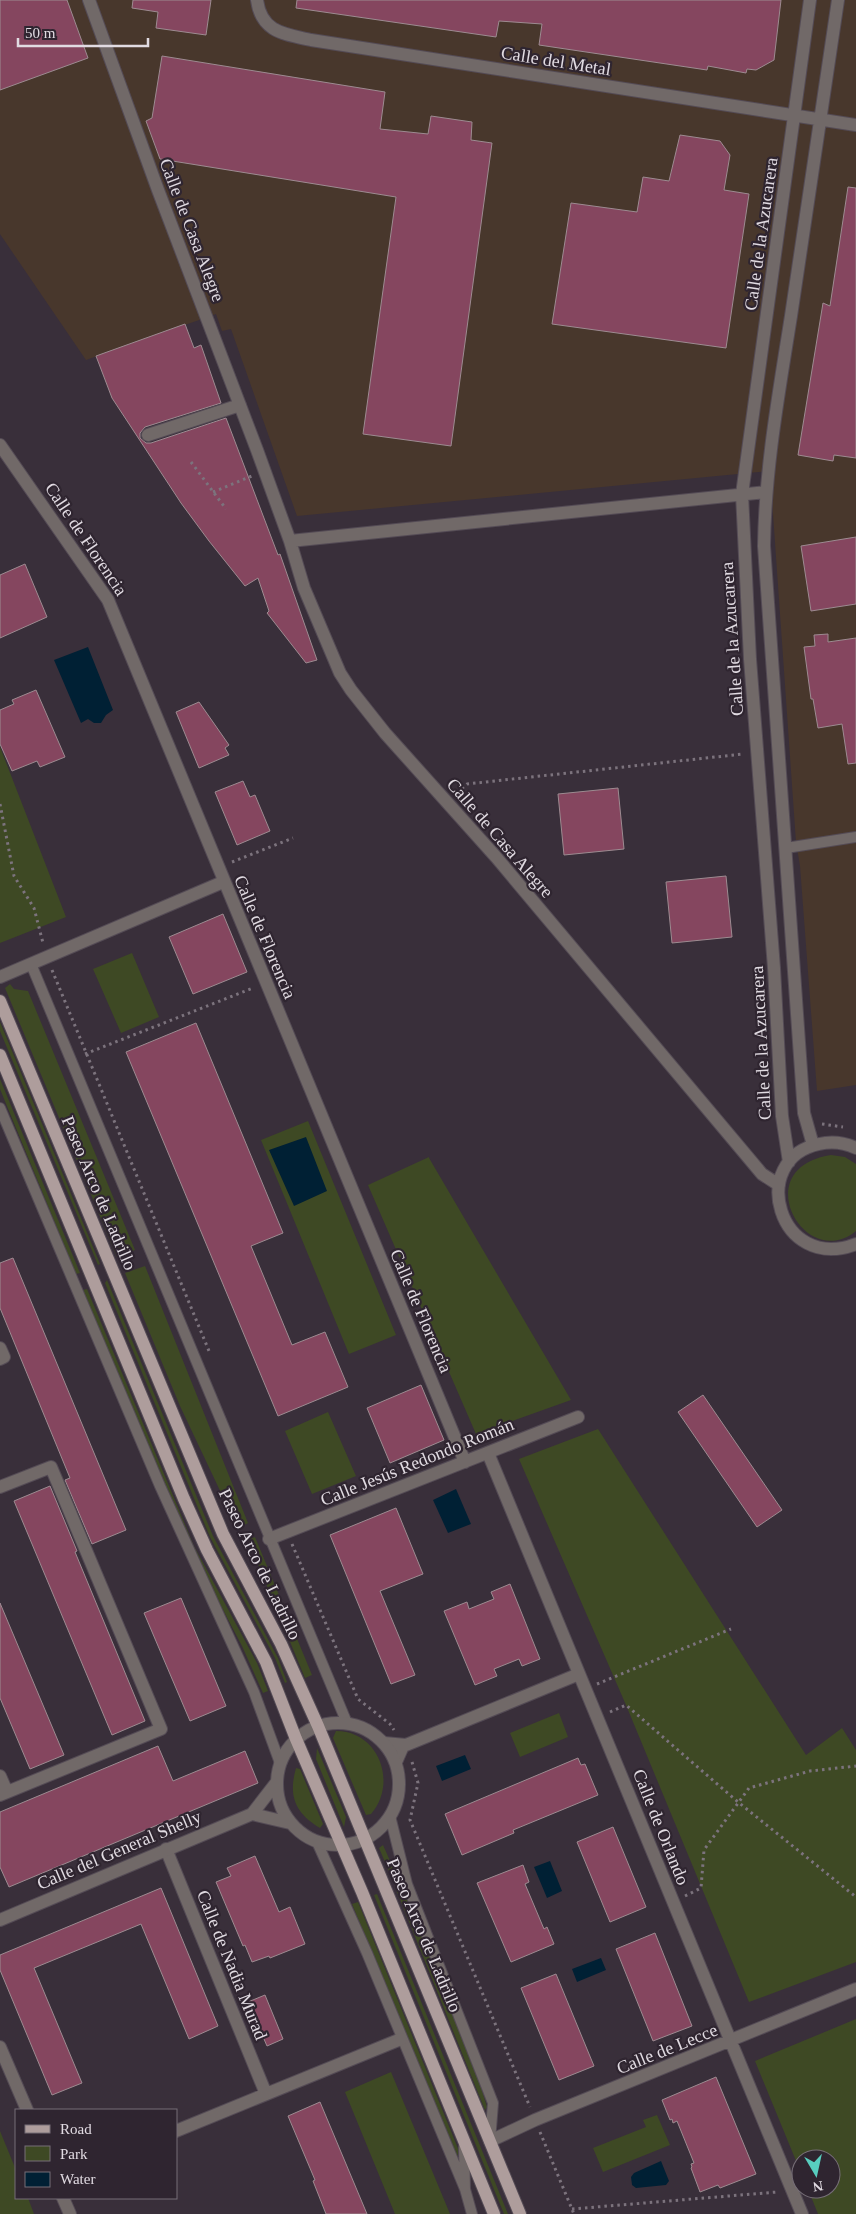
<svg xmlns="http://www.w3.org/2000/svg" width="856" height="2214" font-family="Georgia,serif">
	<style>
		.industrial { fill: #48372c }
		.green { fill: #3e4924 }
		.water { fill: #002034 }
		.building { fill: #85465f; stroke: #9d8b91 }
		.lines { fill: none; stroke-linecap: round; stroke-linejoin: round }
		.service-casing { stroke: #544b55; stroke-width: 12 }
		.minor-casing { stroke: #544b55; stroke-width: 14 }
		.tertiary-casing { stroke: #544b55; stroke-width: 14 }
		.primary-casing { stroke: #544b55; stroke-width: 14 }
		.path { stroke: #7c737d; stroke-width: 3; stroke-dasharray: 2.5 4; stroke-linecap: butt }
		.service { stroke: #716968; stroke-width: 10 }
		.minor { stroke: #716968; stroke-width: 12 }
		.tertiary { stroke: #716968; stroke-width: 12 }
		.primary { stroke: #ae9d9c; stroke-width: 12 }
		.labels { text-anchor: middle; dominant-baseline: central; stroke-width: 4.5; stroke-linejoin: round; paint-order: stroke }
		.street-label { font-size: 18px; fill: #e1dbe2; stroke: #2f2530 }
	</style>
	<rect width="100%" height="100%" fill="#392f3a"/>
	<path class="industrial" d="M0,0h856v1085l-39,6 -17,-225 -4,-24 -26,-371 -473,45 -66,-187 -9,2 -6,-17 -130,46 -86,-126z"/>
	<path class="green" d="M0,747l66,170 -66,26z
		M132,953l27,64 -38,16 -28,-64z
		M10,984l4,5 14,2 107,259 -18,7 -112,-269z
		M0,1022l100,242 -2,1 -98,-234z
		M0,1079l80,194 -4,1 -76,-185z
		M308,1121l88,214 -47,19 -88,-214z
		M831,1155l14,2 11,7v67c-51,42 -110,-63 -25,-76z
		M429,1157v1l142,242 -95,34 -108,-249z
		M145,1266l103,257 -5,3 -13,-31 -7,2 -43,-91 -55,-133z
		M107,1280l106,256 65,122 9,24 -2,1 -10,-25 -65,-121 -105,-254z
		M87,1289l107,257 63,117 11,28 -5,2 -21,-47 -54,-103 -105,-253z
		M328,1412l28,64 -44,18 -27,-63z
		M598,1429l208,326 36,-27 14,22v212l-107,40 -123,-297 -107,-246z
		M255,1537l57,138 -7,3 -57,-138z
		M559,1713l9,24 -48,20 -10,-24z
		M336,1731c43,0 62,52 35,83l-5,1 -33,-77z
		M317,1748l29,69 -2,10 -28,-68z
		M296,1768l4,1 23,55 -3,4c-25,-15 -32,-32 -24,-60z
		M383,1845l12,27 -4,4 -12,-28z
		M401,1885l75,186 11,36 -2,3 -90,-223z
		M377,1894l131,320h-4l-130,-319z
		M358,1902l101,249 -2,6 -105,-253z
		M856,2019v195h-38l-10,-25h23v-30h-30v14l-46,-112z
		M391,2072l59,142h-55l-50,-122z
		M657,2115l13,30 -67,27 -10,-24 53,-21 -3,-7z
		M0,2131l16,39v28h12l6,16h-34z"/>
	<path class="water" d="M88,647l25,63 -7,5 -5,8h-7l-6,-4 -7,4 -27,-63z
		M306,1137l21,54 -33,15 -25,-56z
		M456,1489l15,35 -23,9 -15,-33z
		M465,1755l6,14 -29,12 -6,-15z
		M550,1861l12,30 -15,7 -13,-31z
		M601,1958l5,12 -29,12 -5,-13z
		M661,2161l8,20 -3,4 -30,3 -4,-3 -1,-8 3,-4z"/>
	<path class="building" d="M0,0h67l21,58 -88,32z
		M133,0h78l-5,35 -50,-7 2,-16 -26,-4z
		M297,0h484l-7,60 -18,10 -9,-1 -1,4 -38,-7 -1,4 -168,-25 3,-21 -43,-3 -3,16 -200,-29z
		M162,56l223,36 -5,37 48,5 3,-18 41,6 -1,18 21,3 -41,303 -88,-12 33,-237 -236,-38 -14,-38 6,-3z
		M680,135l40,6 10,14 -6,35 25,4 -23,154 -174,-24 19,-121 66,9 6,-35 26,4z
		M848,187l8,1v270l-22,-3 -1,6 -35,-6 25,-152 7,3z
		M185,324l9,24 7,-3 20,58 -76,24 -5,6v5l6,5h5l75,-25 52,137 2,-1 37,106 -11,3 -39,-50 2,-2 -11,-33 -13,8 -36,-45 -28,-38 -69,-105 -16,-42z
		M856,537v67l-45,7 -10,-65z
		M25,564l22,53 -47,21v-63z
		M828,634v8l28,-4v125l-8,1 -6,-40 -24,4 -5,-29h-2l-7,-52 11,-1 -1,-11z
		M36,690l29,67 -25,10 -3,-6 -25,10 -12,-27v-34l14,-6 -2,-4z
		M199,702l30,43 -4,3 4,7 -30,13 -23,-56z
		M243,781l7,16 5,-2 15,36 -33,14 -22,-53z
		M618,788l6,61 -60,6 -6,-61z
		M726,876l6,61 -60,6 -6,-61z
		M223,914l24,58 -54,22 -24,-57z
		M196,1023l87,210 -32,13 41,99 33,-13 23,55 -70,29 -152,-364z
		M13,1258l113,272 -34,14 -27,-64 5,-2 -70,-170v-45z
		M421,1385l23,55 -54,23 -23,-55z
		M703,1395l79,115 -25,17 -79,-115z
		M50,1486l27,65 -2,1 70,169 -33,14 -98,-234z
		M396,1508l27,66 -43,17 35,84 -24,9 -61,-149z
		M510,1584l30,75 -18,7 -3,-7 -25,10 3,7 -22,9 -31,-74 23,-9 2,7 25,-10 -3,-7z
		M181,1598l45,108 -36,15 -46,-108z
		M0,1603l64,152 -34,14 -30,-71z
		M158,1746l15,35 72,-30 13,32 -249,104 -9,-20v-55z
		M578,1758l3,7 4,-1 13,31 -85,35 1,3 -52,22 -17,-41z
		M613,1827l33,80 -36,15 -33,-80z
		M255,1856l24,56 11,-5 15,37 -35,14 -1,-2 -17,6 -7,-17 -2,1 -27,-64 15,-6 -4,-8z
		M523,1865l6,17 -4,2 19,45 3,-2 7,17 -43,18 -34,-79z
		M161,1888l57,138 -29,13 -48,-115 -107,44 48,115 -30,12 -52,-125v-15z
		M655,1933l37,93 -39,15 -37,-92z
		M556,1974l38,92 -35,14 -38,-92z
		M265,1995l18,44 -16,7 -19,-44z
		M716,2077l40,97 -36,14 -2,-3 -18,7 -9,-24 1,-1 -1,-3 3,-1 -17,-42 -4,2 -1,-4 -2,1 -8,-20z
		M320,2102l47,112h-41l-13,-33 2,-1 -27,-64z"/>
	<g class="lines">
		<defs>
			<path id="service" d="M786,848l70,-11
				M31,964l316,759
				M0,1108l160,378 94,206 26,71
				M390,1816l17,68 86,219 -3,38
				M317,1842l50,111 98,236
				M464,2147l1,42 7,25"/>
			<path id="minor" d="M89,0l69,190 99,260 33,91 14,47 36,85 11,17 34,43 111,124 266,317 17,11
				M257,0c4,32 27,34 54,40l545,85
				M148,435l92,-30
				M0,445l108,155 357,862
				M290,541l476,-49
				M0,977l223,-95
				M813,1145l-9,-32 -40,-567c1,-78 15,-154 27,-230 16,-106 32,-211 47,-316
				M856,1148c-13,-6 -24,-7 -37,-4 -72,15 -41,130 37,100
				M789,1162l-7,-46 -8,-148 -24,-309 -8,-165 68,-494
				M0,1348l4,9 -4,2
				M488,1453l314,761
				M0,1487l51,-20 110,262 -161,66
				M269,1539l309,-122
				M384,1743l22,2 173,-71
				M396,1762l7,-16
				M0,1776l7,16
				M166,1849l100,245
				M0,2047l27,63
				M176,2131l225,-92
				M490,2141l45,-21 321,-131
				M63,2198l7,16"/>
			<path id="tertiary" d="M277 1784a61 61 0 1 1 122 0a61 61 0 1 1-122 0Z
				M252,1814l38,9
				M0,1920l252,-106 24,-31"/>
			<path id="primary" d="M0,1001l223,533 58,110 37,82 202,488
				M0,1055l184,444 23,51 59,112 30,77 66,153 132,322"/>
		</defs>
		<use href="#service" class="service-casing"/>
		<use href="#minor" class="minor-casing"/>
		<use href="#tertiary" class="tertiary-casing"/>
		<use href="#primary" class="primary-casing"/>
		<path class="path" d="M191,462l35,47
			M213,492l39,-16
			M457,793l10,-9 276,-30
			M0,804l14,72 20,32 9,35
			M232,862l61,-24
			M52,970l157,381
			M85,1054l168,-66
			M822,1124l21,3
			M292,1544l66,155 32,25 4,6
			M597,1684l134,-55
			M610,1712l16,-7 112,97 118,95
			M412,1762l6,21 -8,37 120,287
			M685,1896l16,-8 3,-38 45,-62 61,-17 46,-5
			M540,2132l34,82
			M572,2209l205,-17"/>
		<use href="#service" class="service"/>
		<use href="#minor" class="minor"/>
		<use href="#tertiary" class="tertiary"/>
		<use href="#primary" class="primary"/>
	</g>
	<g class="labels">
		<g class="street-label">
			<text transform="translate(556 61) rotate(9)">Calle del Metal</text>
			<text transform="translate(192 230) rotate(69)">Calle de Casa Alegre</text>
			<text transform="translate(761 234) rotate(-82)">Calle de la Azucarera</text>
			<text transform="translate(86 539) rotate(56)">Calle de Florencia</text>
			<text transform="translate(732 639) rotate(-94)">Calle de la Azucarera</text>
			<text transform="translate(500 838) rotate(49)">Calle de Casa Alegre</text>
			<text transform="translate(265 937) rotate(67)">Calle de Florencia</text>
			<text transform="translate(761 1043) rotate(-93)">Calle de la Azucarera</text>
			<text transform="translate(99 1193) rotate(67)">Paseo Arco de Ladrillo</text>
			<text transform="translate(421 1311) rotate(67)">Calle de Florencia</text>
			<text transform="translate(417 1462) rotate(-22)">Calle Jesús Redondo Román</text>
			<text transform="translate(260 1564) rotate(64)">Paseo Arco de Ladrillo</text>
			<text transform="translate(661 1827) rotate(68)">Calle de Orlando</text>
			<text transform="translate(119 1850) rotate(-23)">Calle del General Shelly</text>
			<text transform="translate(424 1935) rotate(67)">Paseo Arco de Ladrillo</text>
			<text transform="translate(232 1965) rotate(68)">Calle de Nadia Murad</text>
			<text transform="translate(667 2049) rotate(-22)">Calle de Lecce</text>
		</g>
	</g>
	<rect x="15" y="2109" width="162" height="90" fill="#2f2530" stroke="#766e77"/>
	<rect x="25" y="2125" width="25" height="8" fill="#ae9d9c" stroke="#766e77"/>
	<text x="60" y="2134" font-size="15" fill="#e1dbe2">Road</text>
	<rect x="25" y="2146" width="25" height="15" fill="#3e4924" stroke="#766e77"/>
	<text x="60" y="2159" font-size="15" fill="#e1dbe2">Park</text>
	<rect x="25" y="2172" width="25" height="15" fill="#002034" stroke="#766e77"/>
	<text x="60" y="2184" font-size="15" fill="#e1dbe2">Water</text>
	<g transform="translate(816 2174) rotate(171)"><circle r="24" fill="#2f2530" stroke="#766e77"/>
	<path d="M0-4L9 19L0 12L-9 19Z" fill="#58cebf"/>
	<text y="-8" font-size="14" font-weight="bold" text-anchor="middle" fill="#e1dbe2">N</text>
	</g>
	<path d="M18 38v8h130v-8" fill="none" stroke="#e1dbe2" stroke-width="2.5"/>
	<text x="25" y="38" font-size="15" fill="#e1dbe2" stroke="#2f2530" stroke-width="4" paint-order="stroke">50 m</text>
</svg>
